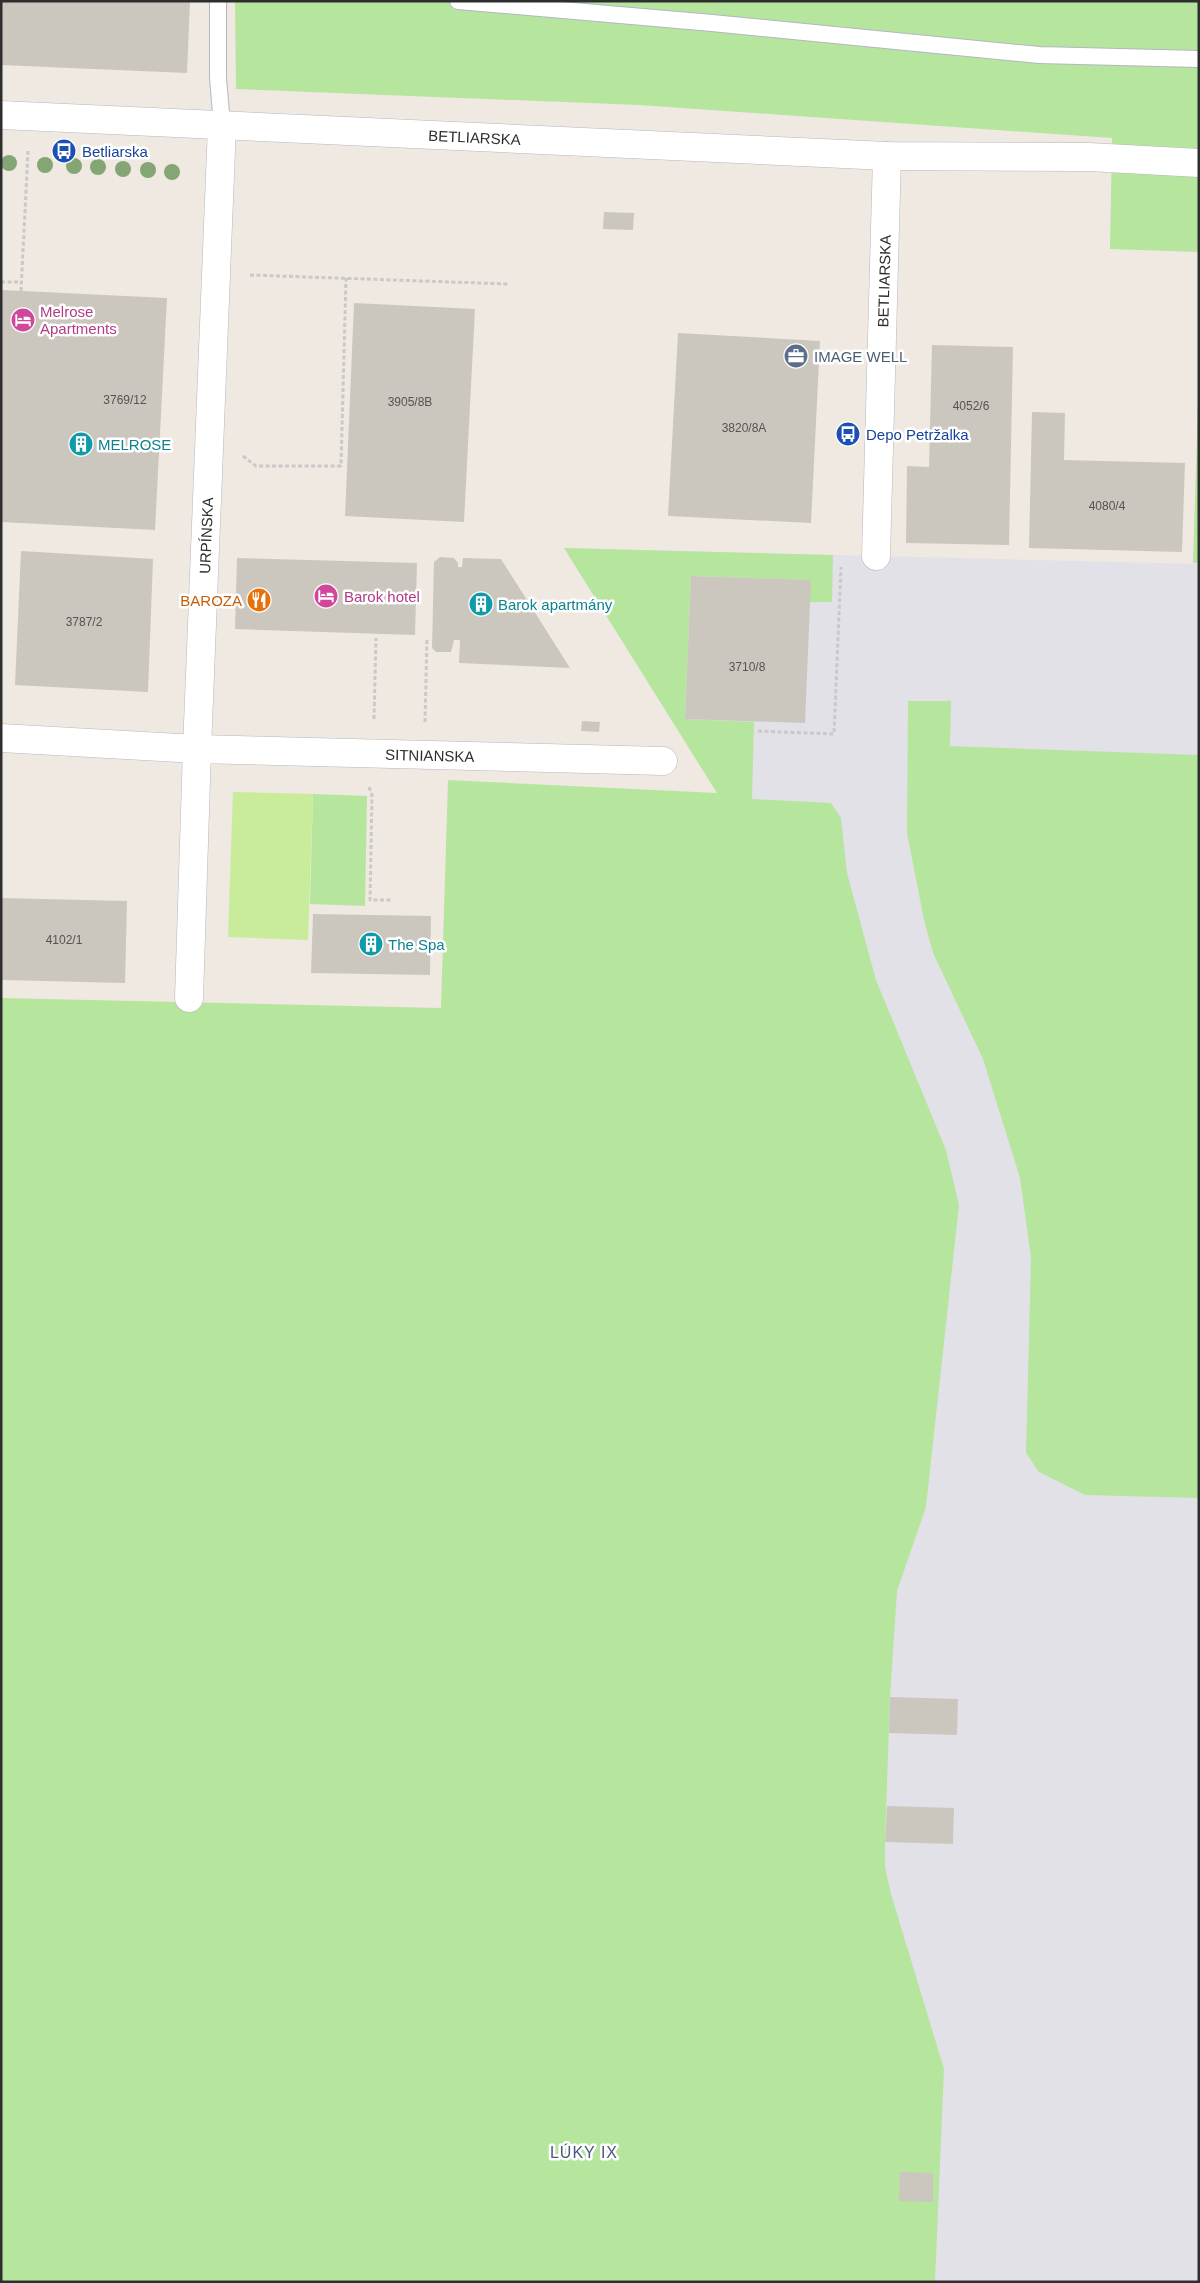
<svg xmlns="http://www.w3.org/2000/svg" width="1200" height="2283" font-family="Helvetica,sans-serif">
	<style>
		.industrial { fill: #e3e1e8 }
		.green { fill: #b6e59e }
		.pitch { fill: #c9ec9a }
		.building { fill: #cbc7bf }
		.lines { fill: none; stroke-linecap: round; stroke-linejoin: round }
		.service-casing { stroke: #b4b7c1; stroke-width: 18 }
		.minor-casing { stroke: #b4b7c1; stroke-width: 29 }
		.path { stroke: #c9c9c9; stroke-width: 3; stroke-dasharray: 4 2.5; stroke-linecap: butt }
		.service { stroke: #fff; stroke-width: 16 }
		.minor { stroke: #fff; stroke-width: 28 }
		.tree { fill: #84a574 }
		.labels { text-anchor: middle; dominant-baseline: central; stroke-width: 5; stroke-linejoin: round; paint-order: stroke }
		.number-label { font-size: 12px; fill: #555452 }
		.street-label { font-size: 15px; fill: #2e2e2e; stroke: #fff }
		.transit-label { font-size: 15px; fill: #164399; stroke: #fff; text-anchor: start }
		.hotel-label { font-size: 15px; fill: #b23c85; stroke: #fff; text-anchor: start }
		.service-label { font-size: 15px; fill: #4e5e75; stroke: #fff; text-anchor: start }
		.culture-label { font-size: 15px; fill: #0d838f; stroke: #fff; text-anchor: start }
		.food-label { font-size: 15px; fill: #c56008; stroke: #fff; text-anchor: end }
		.neighbourhood-label { font-size: 16px; letter-spacing: 1px; fill: #4d5680; stroke: #fff }
	</style>
	<rect width="100%" height="100%" fill="#efe9e1"/>
	<path class="industrial" d="M564,548l635,16v1718h-345l-137,-1489z"/>
	<path class="green" d="M235,1h964v251l-89,-3 2,-111 -473,-33 -403,-16z
		M1199,371v192h-6z
		M564,548l269,7 -1,47h-23l1,-22 -119,-4 -6,143 69,3 -2,77 79,4 10,15 6,55 29,107 70,170 13,55 -33,302 -29,84 -7,106 -5,145v25l6,27 53,175 -9,213h-934v-1284l440,10 7,-228 269,13z
		M908,701h43l-1,45 249,9v743l-114,-3 -46,-23 -13,-19 5,-195 -11,-80 -37,-119 -50,-106 -9,-33 -17,-87z
		M313,794l54,2 -2,110 -55,-2z"/>
	<path class="pitch" d="M233,792l80,2 -5,146 -80,-3z"/>
	<path class="building" d="M1,1h189l-3,72 -186,-8z
		M604,212l30,1 -1,17 -30,-1z
		M1,290l166,8 -12,232 -154,-8z
		M354,303l121,6 -11,213 -119,-6z
		M678,333l142,8 -9,182 -143,-7z
		M932,345l81,2 -4,198 -103,-2 1,-77 22,1z
		M1032,412l33,1 -1,47 121,3 -3,89 -153,-4z
		M21,551l132,8 -5,133 -133,-7z
		M440,557l14,1 4,5v4h4l1,-9 38,1 69,109 -111,-5 1,-23h-6l-3,12h-15l-4,-4 2,-86z
		M237,558l180,5 -2,72 -180,-6z
		M691,576l120,4 -6,143 -120,-4z
		M582,721l18,1 -1,10 -18,-1z
		M1,898l126,3 -2,82 -124,-3z
		M313,914l118,2 -1,59 -119,-2z
		M890,1697l68,2 -1,36 -68,-2z
		M887,1806l67,2 -1,36 -68,-2z
		M900,2172l33,1v29l-34,-1z"/>
	<g class="lines">
		<defs>
			<path id="service" d="M218,1v77l4,47
				M458,1l254,22 327,32 160,4"/>
			<g id="minor">
				<path id="s1" d="M1,115l886,41 202,1 110,6"/>
				<path id="s2" d="M876,556l11,-400"/>
				<path id="s3" d="M1,738l196,11 25,-624"/>
				<path id="s4" d="M189,998l8,-249 466,12"/>
			</g>
		</defs>
		<use href="#service" class="service-casing"/>
		<use href="#minor" class="minor-casing"/>
		<path class="path" d="M250,275l258,9
			M1,282h20
			M21,291l7,-140
			M243,456l13,10h85l5,-188
			M374,719l2,-81
			M425,722l2,-84
			M758,731l76,3 7,-167
			M369,787l3,8 -2,105h21"/>
		<use href="#service" class="service"/>
		<use href="#minor" class="minor"/>
	</g>
	<g class="tree">
		<circle cx="9" cy="163" r="8"/>
		<circle cx="45" cy="165" r="8"/>
		<circle cx="74" cy="166" r="8"/>
		<circle cx="98" cy="167" r="8"/>
		<circle cx="123" cy="169" r="8"/>
		<circle cx="148" cy="170" r="8"/>
		<circle cx="172" cy="172" r="8"/>
	</g>
	<defs>
		<symbol id="bus-disc" viewBox="-11 -11 22 22"><circle r="9.5" fill="#1a4fb4" stroke="#fff"/><path d="M-5-6H5V4H4V6H2V4H-2V6H-4V4H-5ZM-3.5-4V0h7V-4ZM-3.5 1.2v1.5H-2V1.2ZM2 1.2v1.5H3.5V1.2Z" fill="#fff"/></symbol>
		<symbol id="hotel-disc" viewBox="-11 -11 22 22"><circle r="9.5" fill="#d1479c" stroke="#fff"/><path d="M-6-4.5h1.5V1H6V5H4.5V3h-9V5H-6ZM-4 0a1.8 1.8 0 1 1 3.6 0ZM.5 0V-2.5h3Q6-2.5 6 0Z" fill="#fff"/></symbol>
		<symbol id="office-disc" viewBox="-11 -11 22 22"><circle r="9.5" fill="#5c6f8a" stroke="#fff"/><path d="M-6-3h4V-5.5h4V-3h4V5H-6ZM-1-4.5V-3h2v-1.5ZM-6 0V1H6V0Z" fill="#fff"/></symbol>
		<symbol id="building-disc" viewBox="-11 -11 22 22"><circle r="9.5" fill="#0f9aa8" stroke="#fff"/><path d="M-4-6H4V6H1V3H-1V6H-4ZM-2.5-4.3h1.7v1.8h-1.7ZM.8-4.3h1.7v1.8H.8ZM-2.5-1h1.7V.8h-1.7ZM.8-1h1.7V.8H.8Z" fill="#fff"/></symbol>
		<symbol id="restaurant-disc" viewBox="-11 -11 22 22"><circle r="9.5" fill="#e8710a" stroke="#fff"/><path d="M-5-6h1v4h1v-4h1v4h1v-4h1v5L-1.5 .5V6h-2V.5L-5-1ZM5-6V6H3V1.5H1.5Q1.5-4 5-6Z" fill="#fff"/></symbol>
	</defs>
	<g fill-rule="evenodd">
		<use href="#bus-disc" x="50" y="137" width="28" height="28"/>
		<use href="#hotel-disc" x="9" y="306" width="28" height="28"/>
		<use href="#office-disc" x="782" y="342" width="28" height="28"/>
		<use href="#bus-disc" x="834" y="420" width="28" height="28"/>
		<use href="#building-disc" x="67" y="430" width="28" height="28"/>
		<use href="#hotel-disc" x="312" y="582" width="28" height="28"/>
		<use href="#restaurant-disc" x="245" y="586" width="28" height="28"/>
		<use href="#building-disc" x="467" y="590" width="28" height="28"/>
		<use href="#building-disc" x="357" y="930" width="28" height="28"/>
	</g>
	<g class="labels">
		<g class="number-label">
			<text x="125" y="400">3769/12</text>
			<text x="410" y="402">3905/8B</text>
			<text x="971" y="406">4052/6</text>
			<text x="744" y="428">3820/8A</text>
			<text x="1107" y="506">4080/4</text>
			<text x="84" y="622">3787/2</text>
			<text x="747" y="667">3710/8</text>
			<text x="64" y="940">4102/1</text>
		</g>
		<g class="street-label">
			<text stroke="none"><textPath href="#s1" startOffset="474">BETLIARSKA</textPath></text>
			<text stroke="none"><textPath href="#s2" startOffset="275">BETLIARSKA</textPath></text>
			<text stroke="none"><textPath href="#s3" startOffset="410">URPÍNSKA</textPath></text>
			<text stroke="none"><textPath href="#s4" startOffset="482">SITNIANSKA</textPath></text>
		</g>
		<g class="transit-label">
			<text x="82" y="151">Betliarska</text>
			<text x="866" y="434">Depo Petržalka</text>
		</g>
		<g class="hotel-label">
			<text x="40" y="311">Melrose<tspan x="40" dy="17">Apartments</tspan></text>
			<text x="344" y="596">Barok hotel</text>
		</g>
		<g class="service-label">
			<text x="814" y="356">IMAGE WELL</text>
		</g>
		<g class="culture-label">
			<text x="98" y="444">MELROSE</text>
			<text x="498" y="604">Barok apartmány</text>
			<text x="388" y="944">The Spa</text>
		</g>
		<g class="food-label">
			<text x="242" y="600">BAROZA</text>
		</g>
		<g class="neighbourhood-label">
			<text x="584" y="2152">LÚKY IX</text>
		</g>
	</g>
	<rect width="1200" height="2283" fill="none" stroke="#2e2e2e" stroke-width="5"/>
</svg>
